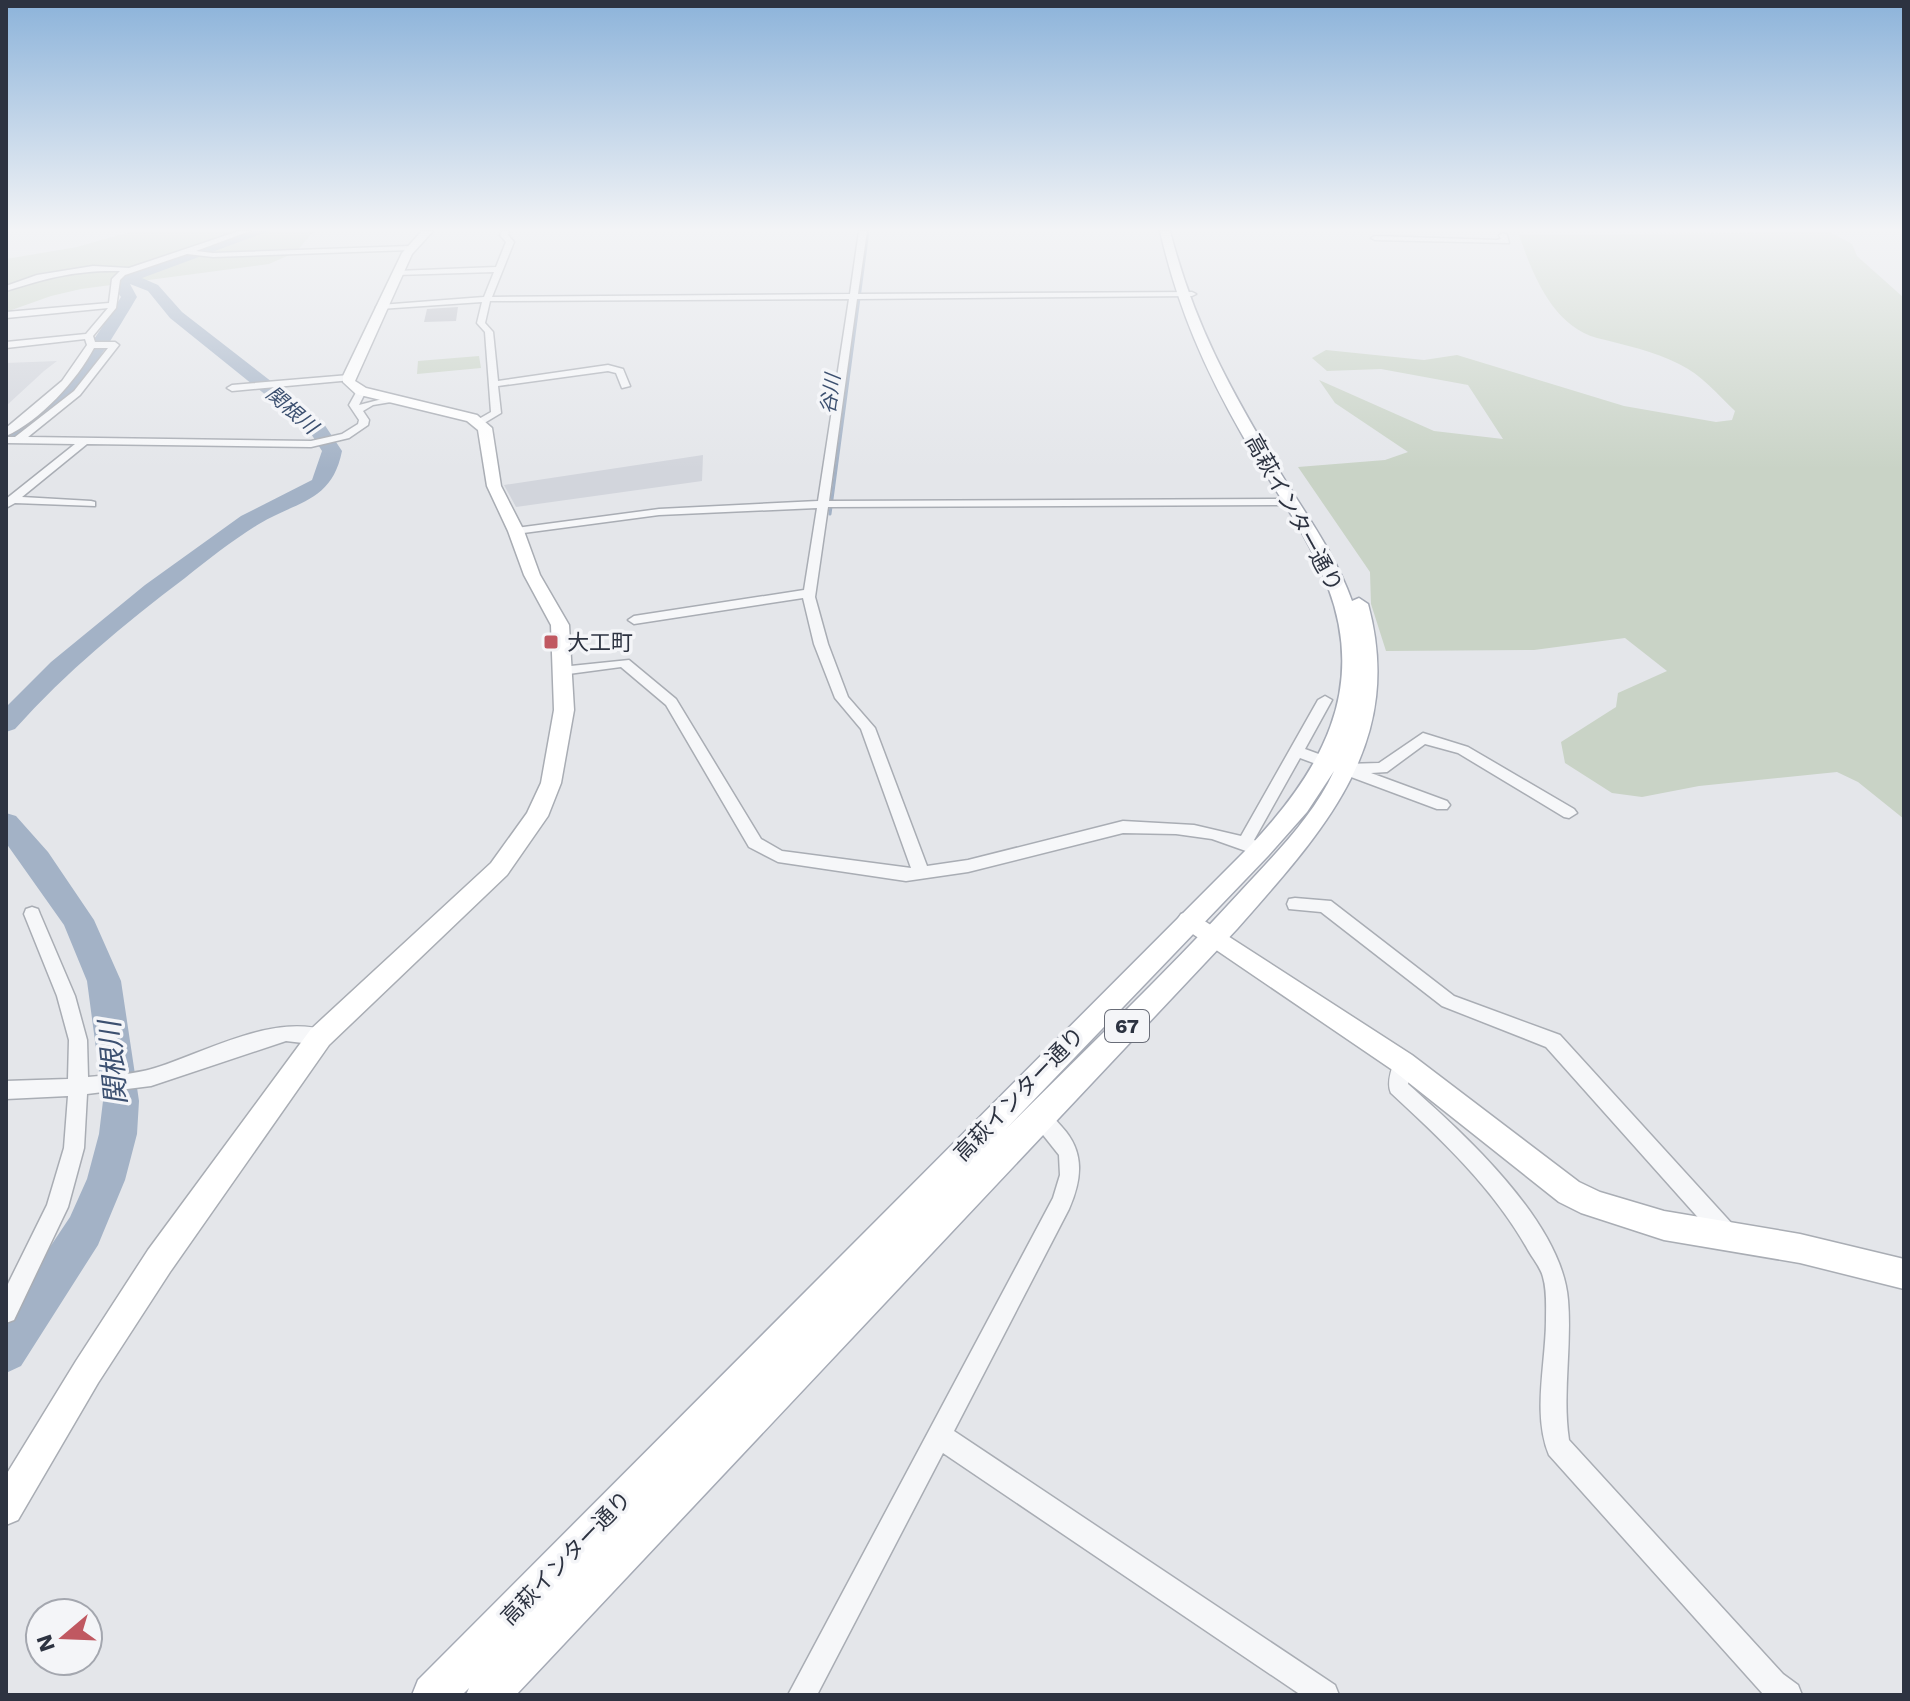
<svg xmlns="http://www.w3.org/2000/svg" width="1910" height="1701" font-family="'Work Sans','Noto Sans JP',sans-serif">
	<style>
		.built { fill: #d2d5dc }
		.green { fill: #c9d3c6 }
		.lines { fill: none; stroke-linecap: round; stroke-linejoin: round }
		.stream { stroke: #a3b2c6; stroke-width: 3 }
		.river { fill: #a3b2c6; fill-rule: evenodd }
		.building { fill: #bcbfc7 }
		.street-casing { stroke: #a9adb4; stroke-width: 3 }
		.secondary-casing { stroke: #a9adb4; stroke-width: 3 }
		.primary-casing { stroke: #a5aab5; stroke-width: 3 }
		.street { fill: #f6f7f9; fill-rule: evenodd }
		.secondary { fill: #fff; fill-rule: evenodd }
		.primary { fill: #fff; fill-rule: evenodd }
		.poi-dot { fill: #c05861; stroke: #f4f5f8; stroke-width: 3 }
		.labels { text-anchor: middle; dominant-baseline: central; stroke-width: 7; stroke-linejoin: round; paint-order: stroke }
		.far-water-label { font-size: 20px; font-style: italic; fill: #3c5070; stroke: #f4f5f8 }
		.shield { fill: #f4f5f8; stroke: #696d78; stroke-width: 2 }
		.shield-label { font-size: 20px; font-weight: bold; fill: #2d3341 }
		.street-label { font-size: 22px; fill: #2d3341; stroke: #f4f5f8 }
		.poi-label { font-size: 22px; fill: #2d3341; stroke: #f4f5f8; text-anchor: start }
		.near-water-label { font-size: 28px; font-style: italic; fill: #3c5070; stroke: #f4f5f8 }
	</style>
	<rect width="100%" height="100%" fill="#e4e6ea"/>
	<path class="built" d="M57,361l-13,10 -38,35v-43z
		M703,455l-1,26 -186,26 -12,-22z"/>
	<path class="green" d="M133,231h181l-18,21 -27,12 -188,25 -30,7 -45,16v-53l71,-12z
		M1830,232l22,12 5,12 47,42v521l-46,-37 -21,-10 -138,14 -57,11 -30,-4 -47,-30 -4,-21 55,-35 2,-14 49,-22 -42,-33 -91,12 -148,1 -15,-47 -1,-32 -72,-105 87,-7 23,-8 -73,-49 -16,-23 115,51 69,8 -35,-54 -87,-16 -54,2 -15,-13 14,-8 98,10 33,-5 167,51 92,16 16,-2 3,-9c-18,-17 -33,-36 -56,-47 -25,-13 -54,-19 -82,-26 -45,-13 -64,-63 -78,-103z
		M479,356l2,12 -64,6 1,-13z"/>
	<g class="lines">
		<path class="stream" d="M830,514l38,-283"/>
		<path class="river" d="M248,231h21l-127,47 16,7 24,27 140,109 20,30c-10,51 -45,50 -83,73 -26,16 -50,35 -74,54 -61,46 -119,94 -170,151l-9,3v-25l45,-45 94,-77 96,-69 71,-36 10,-29 -14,-22 -138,-111 -22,-27 -18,-7 7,13c-27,45 -76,132 -131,146v-14c53,-34 83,-80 115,-132l-7,-10 4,-11z
			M6,813l10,3 32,36 46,68 27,61 18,120 -2,33 -12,46 -27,65 -77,121 -15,7v-60l64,-96 17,-38 12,-45 4,-33 -16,-120 -23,-56 -58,-82z"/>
	</g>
	<path class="building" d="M458,307l-2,14 -32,1 3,-13z"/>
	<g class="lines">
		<defs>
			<path id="street" d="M239,231h11l-54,20 17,2 197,-7 4,2 -4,2 -197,7 -26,-3 -62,21 -5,5 -4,28 -23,28 2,6h20l4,3 -39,50 -52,42 283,4 31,-7 16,-10 1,-4 -10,-15 9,-16 8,2 -7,14 35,-9 5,3 -2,2 -24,4 -10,6 6,9 -1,5 -19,13 -38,9 -224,-3 -65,53 69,4 4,1v4l-80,-3 -9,5v-9l69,-55 -69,-1v-6h9l59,-46 34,-43h-14c-17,32 -54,73 -88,88v-8l56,-47 25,-36 -2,-6 -79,9v-6l80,-8 22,-26 -102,10v-6l103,-9 3,-24 8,-8c-44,-1 -73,7 -114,20v-5l31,-11 56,-9 36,2z
				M502,231h7l-1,4 6,7 -22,55 358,-3 9,-63h8l-9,63 334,-2 4,2 -4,2 -335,3 -28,202 461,-2 6,3 -6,3 -462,2 -13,90 13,47 20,53 27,31 52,138 41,-6 155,-39 71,4 47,11 77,-136 7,-4 7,4 -27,49 41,15 33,-1 44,-30 45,14 106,62 3,4 -8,5 -5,-1 -106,-64 -33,-9 -38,28 -16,1 76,28 3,4 -3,4h-10l-137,-51 -46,82 12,6 2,4 -8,6 -48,-17 -36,-5 -53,-1 -155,39 -62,9 -128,-19 -29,-15 -83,-142 -45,-38 -60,8 -7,-4 7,-4 68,-7 47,39 85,140 21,12 129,17 -50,-139 -26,-31 -21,-54 -11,-46 -169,26 -6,-4 6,-4 170,-26 13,-82 -158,7 -143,19 -6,-3 6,-3 143,-19 159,-8 31,-202 -359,2 -5,22 8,9 5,49 110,-16 15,4 7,17 -8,2 -6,-15 -8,-2 -110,15 3,27 -20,12 -5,-3 1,-2 14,-8 -6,-80 -8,-9 5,-21 -102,7 -4,-2 4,-2 104,-8 10,-25 -97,3 -4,-2 4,-2 99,-4 10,-25 -6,-7z
				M1503,233l4,2 2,8 -134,-3 -4,-2 4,-2 122,4 4,-1 -2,-4z
				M349,375l3,1v4l-120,11 -5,-3 5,-3z
				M1295,898l36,3 123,95 106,39 175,192 3,7 -3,7 -8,4 -8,-4 -173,-194 -104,-41 -121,-94 -32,-3 -2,-5 2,-5z
				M32,907l6,2 2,5 35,82 12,44 1,37c21,-2 46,-2 67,-9 51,-16 119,-55 172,-37l2,6 -2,6 -7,2 -34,-4 -135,45 -64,8 -3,54 -16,59 -54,113 -8,3v-35l41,-83 17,-57 4,-52 -62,3v-18l62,-2 1,-39 -12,-44 -33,-82 2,-5z
				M1403,1055l7,2 3,6 -5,21c56,50 154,138 160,216 4,47 -6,94 1,140l214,234 15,11 4,10 -39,-1 -214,-239c-17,-41 -3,-92 -3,-135 0,-13 1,-30 -3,-43 -2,-9 -10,-18 -15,-27 -34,-61 -86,-110 -137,-157 -5,-10 1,-26 5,-36z
				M1038,1107c10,4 17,12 24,20 23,25 20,52 7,82l-115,222 381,254 4,10h-38l-358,-242 -126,242h-29l265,-497 7,-23 -1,-20 -31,-39 3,-6z"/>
			<path id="secondary" d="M422,231h11l-21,23 -57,127 11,7 111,27 15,13 9,58 23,45 16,44 29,50 5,85 -13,73 -13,33 -41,59 -178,170 -159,227 -72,111 -80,137 -12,5v-50l70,-114 72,-111 163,-221 180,-166 36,-50 14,-30 13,-73 -3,-85 -27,-50 -16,-44 -21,-45 -9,-56 -11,-9 -111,-27 -13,-12v-6l59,-123z
				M1189,911l223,144 167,127 21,10 64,19 136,23 104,25v30l-104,-26 -136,-23 -83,-27 -22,-11 -165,-131 -213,-145 -4,-6 4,-6z"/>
			<path id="primary" d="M1160,231h10c24,93 59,156 108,238 26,43 57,84 74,132l7,-3 9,6c38,140 -45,227 -131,325l-721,766h-50l3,-7 -7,7h-50l6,-15 834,-836c69,-74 115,-154 76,-257 -20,-53 -56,-100 -84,-149 -39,-68 -66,-129 -84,-207zM1334,771c-21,46 -60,84 -93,120 -76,83 -157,160 -236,239l263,-274 39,-44z"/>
		</defs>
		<use href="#street" class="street-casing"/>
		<use href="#secondary" class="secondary-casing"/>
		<use href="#primary" class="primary-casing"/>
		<use href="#street" class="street"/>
		<use href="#secondary" class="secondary"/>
		<use href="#primary" class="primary"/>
	</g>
	<linearGradient id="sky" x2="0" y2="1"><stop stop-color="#8cb3da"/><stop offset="0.49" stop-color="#f3f4f6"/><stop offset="1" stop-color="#f3f4f6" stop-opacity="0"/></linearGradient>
	<rect width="1910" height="469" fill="url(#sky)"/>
	<rect class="poi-dot" x="543" y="634" width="16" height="16" rx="4"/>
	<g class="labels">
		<g class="far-water-label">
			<text transform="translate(830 394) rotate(-82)">谷川</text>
			<text transform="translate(292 410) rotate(41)">関根川</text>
		</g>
		<rect class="shield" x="1105" y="1010" width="44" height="32" rx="6"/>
		<g class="shield-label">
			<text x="1127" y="1026">67</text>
		</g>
		<g class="street-label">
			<text transform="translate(1294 513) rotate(61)">高萩インター通り</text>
			<text transform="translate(1019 1094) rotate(-46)">高萩インター通り</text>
			<text transform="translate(566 1558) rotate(-46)">高萩インター通り</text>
		</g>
		<g class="poi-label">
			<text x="567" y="642">大工町</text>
		</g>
		<g class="near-water-label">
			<text transform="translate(113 1063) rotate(-95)">関根川</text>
		</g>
	</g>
	<rect width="1910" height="1701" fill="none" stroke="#2d3341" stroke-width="16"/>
	<g transform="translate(64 1637) rotate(251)"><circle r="38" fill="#f4f5f8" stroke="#a4a7af" stroke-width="2"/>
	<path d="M0-6L14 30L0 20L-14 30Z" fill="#c05861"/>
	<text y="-12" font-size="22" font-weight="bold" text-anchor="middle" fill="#2d3341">N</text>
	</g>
</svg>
